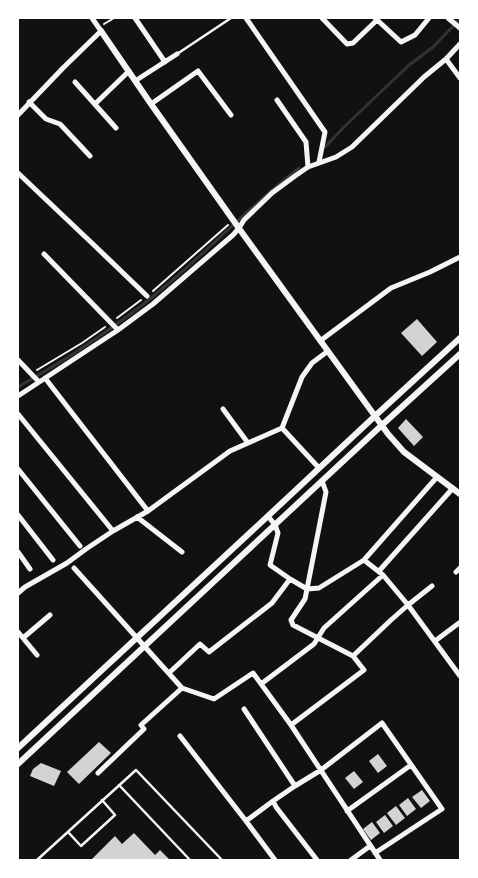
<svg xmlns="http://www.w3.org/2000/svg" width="478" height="878" font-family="Figtree,sans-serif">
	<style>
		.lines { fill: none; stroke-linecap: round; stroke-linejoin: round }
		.stream { stroke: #333; stroke-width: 3 }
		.building { fill: #d3d3d3 }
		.path { stroke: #f5f5f5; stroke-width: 2 }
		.service { stroke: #f5f5f5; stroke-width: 2.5 }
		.minor { stroke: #f5f5f5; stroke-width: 5 }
		.tertiary { stroke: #f5f5f5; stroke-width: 6 }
	</style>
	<rect width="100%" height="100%" fill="#111"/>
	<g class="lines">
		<path class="stream" d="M325,147l20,-21 63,-60 25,-19 27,-28
			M18,387c20,-12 42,-24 61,-37 29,-19 57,-39 83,-61 47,-39 88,-83 137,-121"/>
	</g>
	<path class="building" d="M417,319l20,23 -15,14 -21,-23z
		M406,419l17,18 -9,9 -16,-18z
		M99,742l12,11 -32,31 -12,-12z
		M378,754l9,12 -9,7 -9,-12z
		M41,763l20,8 -7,15 -24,-10 3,-7z
		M354,771l9,11 -9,7 -9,-11z
		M422,790l8,11 -9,7 -9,-11z
		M408,798l8,11 -9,7 -8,-11z
		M396,806l9,12 -9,7 -9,-12z
		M385,815l8,11 -9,7 -8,-11z
		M372,822l8,11 -9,7 -8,-11z
		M134,833l21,22 5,-5 10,10h-77l-1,-1 23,-23 7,8z"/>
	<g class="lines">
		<path class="path" d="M104,24l10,-6
			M153,291l75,-66
			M117,318l24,-18
			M37,370l45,-27 23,-16"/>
		<path class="service" d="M177,54l54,-36
			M119,785l71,75
			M68,832l13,14 34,-31 -13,-15
			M37,860l99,-90 86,90"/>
		<path class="minor" d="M135,18l30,44
			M246,18l79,114 -6,30
			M322,18l25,26 6,-1 24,-23
			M375,18l26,24 14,-7 14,-17
			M448,18l12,10
			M460,44l-14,15 14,19
			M135,81l42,-27
			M75,82l41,46
			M277,100l29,42 2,25
			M29,102l17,17 14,5 30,32
			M95,104l34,-33
			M151,104l47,-33 33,44
			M18,115l45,-47 38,-37 -9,-13
			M18,173l77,73 52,50
			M44,254l74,76
			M320,341l71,-53 39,-16 30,-15
			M18,360l21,22
			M45,378l103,133
			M18,396l100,-66 35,-26 80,-69 6,-7 5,-8 28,-27 23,-17 13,-9 28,-10 16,-10 72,-70 22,-18
			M223,409l25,34
			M18,414l95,117
			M319,468l-37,-40 20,-51 10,-14 16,-12
			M18,469l62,77
			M18,515l35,45
			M137,517l45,35
			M18,552l12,17
			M74,568l108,120 32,11 39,-26 38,52 89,135
			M379,571l74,-83
			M456,572l4,-4
			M290,579l17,10 19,-97 -4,-11
			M432,586l-24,19 52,71
			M18,593l7,-6 42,-24 19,-14 27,-18 35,-20 82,-60 52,-23
			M18,632l19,23
			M23,638l27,-23
			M435,641l24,-18
			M353,656l38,-36 17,-15 -25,-30 -19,-15
			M169,673l31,-29 9,8 63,-49 18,-24 -20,-14 8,-32 -3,-8 -7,-9
			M261,684l53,-40 10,-16 59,-53
			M244,709l51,77 -22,15 3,6 41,53
			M291,725l73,-55 -11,-14 -60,-31 -2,-5 14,-21 2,-10 12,-1 45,-28 73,-83
			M180,736l66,85
			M98,773l46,-44 -3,-4 41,-37
			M295,786l26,-16 61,-47 60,86 -67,44
			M273,801l-27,20 29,39
			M347,811l64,-46
			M351,860l19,-14"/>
		<path class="tertiary" d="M101,31l50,73 92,130 145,200 16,18 56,42
			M18,748l250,-232 107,-100 85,-78
			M18,764l364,-339 78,-71"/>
	</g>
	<rect width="478" height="878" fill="none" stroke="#ffffff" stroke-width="38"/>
</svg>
